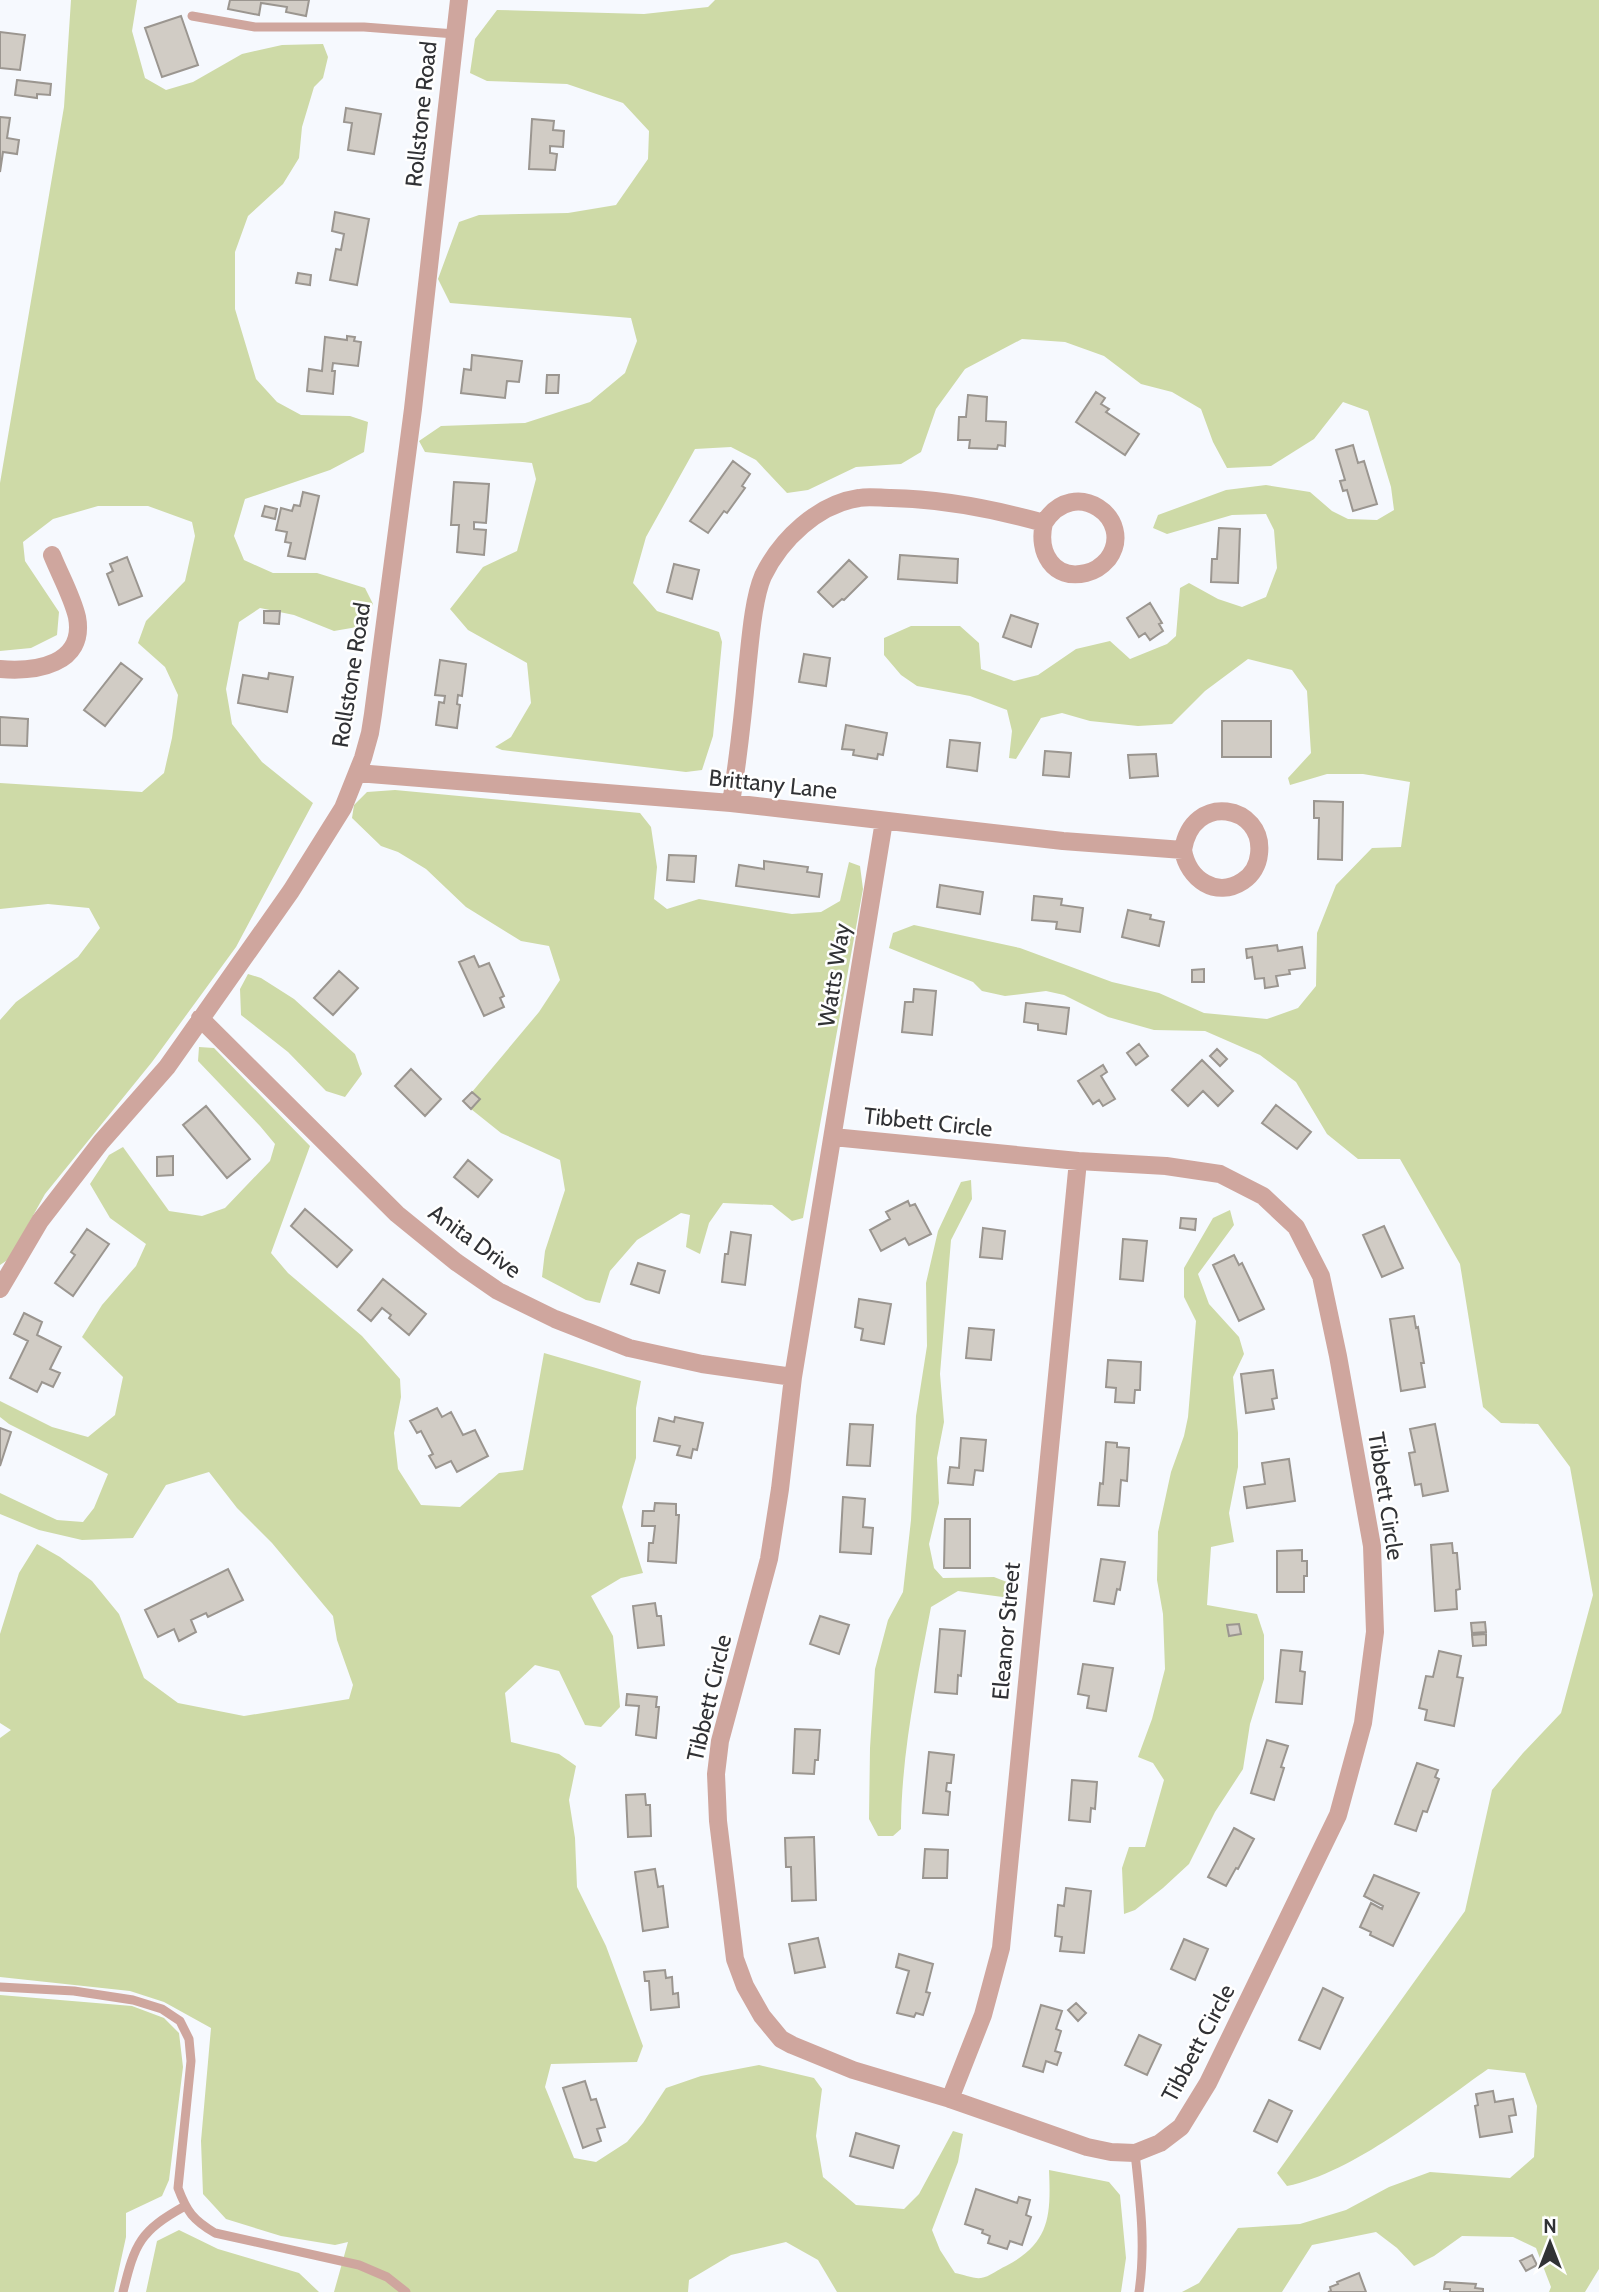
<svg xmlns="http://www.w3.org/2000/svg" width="1599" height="2292" font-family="Cabin,sans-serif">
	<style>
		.green { fill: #cedaa7 }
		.building { fill: #d1ccc5; stroke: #9b9690; stroke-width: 2 }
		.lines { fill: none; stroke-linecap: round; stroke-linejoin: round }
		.service { stroke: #cfa69e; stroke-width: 9 }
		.minor { stroke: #cfa69e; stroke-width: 18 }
		.labels { text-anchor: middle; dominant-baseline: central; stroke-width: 5; stroke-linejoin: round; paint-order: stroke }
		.street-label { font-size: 23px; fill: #313235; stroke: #fff }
	</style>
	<rect width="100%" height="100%" fill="#f6f9fe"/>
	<path class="green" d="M71,0h66l-5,31 13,47 21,12 27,-8 49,-28 40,-9 41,-1 5,13 -5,21 -9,9 -12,40 -3,31 -16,26 -35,32 -13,36v57l21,70 21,23 24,13 49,1 18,6 -4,30 -34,18 -85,29 -11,37 10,24 29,13h44l48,15 8,16 -10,22 -29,5 -40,-16 -34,-7 -21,14 -13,67 6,35 30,38 51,41 -77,144 -84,115 -107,132 -36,65 -9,6v-245l16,-18 62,-45 22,-29 -11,-20 -41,-4 -48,5v-126l142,9 22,-19 8,-35 6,-43 -13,-28 -27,-24 8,-22 39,-40 10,-45 -3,-14 -44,-16h-50l-45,13 -30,23 2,19 34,51 -2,23 -26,13 -31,3v-168l64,-376z
		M715,0h884v2269l-14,23h-36l2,-5 -15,-39 -23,-11 -51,-1 -28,20 -20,10 -17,-18 -21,-16 -64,13 -30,47h-100l17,-9 39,-55 62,-4 46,-14 43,-23 41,-15 80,6 24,-21 3,-51 -12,-33 -37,-4c-56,39 -135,104 -201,117l-10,-13 188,-262 27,-121 31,-37 38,-40 32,-118 -23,-128 -32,-43 -37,-1 -18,-16 -23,-143 -60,-105h-42l-31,-25 -31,-52 -36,-27 -55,-24 -51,-1 -46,-13 -44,-22 -18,-4 -41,5 -23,-5 -9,-9 -84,-34 4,-15 21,-8 106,23 92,34 47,11 45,20 63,6 31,-11 18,-22 1,-53 19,-48 36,-37 29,-1 9,-65 -47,-8h-36l-37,11 -2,-7 23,-25 -4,-62 -15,-21 -44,-11 -43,32 -33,33 -34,2 -48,-5 -28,-8 -21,5 -25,41 -7,-1 3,-27 -5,-21 -37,-14 -53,-10 -16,-11 -17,-20v-17l27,-12h49l19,17 2,26 33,12 24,-6 38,-26 34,-8 20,18 37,-15 9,-8 4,-48 9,-5 29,16 24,8 24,-10 11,-29 -3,-38 -8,-16 -34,1 -65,19 -14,-6 5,-13 68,-25 40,-5 44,7 22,19 16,8 29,1 17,-10 -3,-23 -23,-76 -25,-9 -29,37 -43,27 -44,2 -14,-26 -12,-33 -29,-17 -31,-8 -37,-28 -39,-14 -43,-3 -57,30 -29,40 -15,43 -20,12 -45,3 -48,23 -21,3 -31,-33 -25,-13 -36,2 -49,88 -13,46 24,28 62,21 3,10 -9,94 -11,34 -16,2 -184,-22 -7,-3 16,-10 20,-34 -4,-40 -59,-33 -18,-21 33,-42 34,-16 19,-72 -4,-16 -107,-11 -6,-11 22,-15 84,-3 65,-21 35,-29 12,-32 -6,-23 -181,-15 -12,-24 21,-57 20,-7 89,-2 48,-8 32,-46 1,-28 -26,-28 -56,-19 -80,-3 -17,-8 5,-34 22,-29 147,4 64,-7z
		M395,790l245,23 11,14 6,40 -3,32 13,10 32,-10 93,15 29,-2 19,-11 9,-39 11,4 3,23 -60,329 -11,3 -20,-16 -49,-2 -14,20 -9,31 -14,-7 4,-32 -9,-2 -44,27 -27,31 -10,32 -14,-3 -44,-23 3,-26 20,-61 -5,-30 -59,-27 -30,-24 9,-10 -8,-7 67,-80 21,-32 -11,-34 -28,-5 -55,-34 -40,-38 -28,-17 -17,-6 -29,-28 2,-13 13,-13z
		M248,974l13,4 33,21 61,55 7,20 -17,23 -19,-6 -38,-39 -47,-37 -1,-26z
		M199,1047l15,1 96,98 -39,107 17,20 74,63 38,43 1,18 -7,36 4,36 23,36 39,2 39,-34 24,-3 21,-117 97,28 -5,27v50l-14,49 21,66 -22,5 -30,18 22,40 7,71 -19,20 -16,-2 -26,-54 -24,-6 -30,28 6,49 48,12 17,12 -7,34 6,38 2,49 29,59 37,100 -6,16 -86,2 -6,23 29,71 22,4 31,-20 16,-19 23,-35 35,-12 58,-11 55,13 8,11 -6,47 7,41 33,28 48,4 15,-15 34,-63 10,3 -5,28 -26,68 8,20 15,23c7,1 19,6 26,5 8,-1 18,-9 25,-12 44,-23 45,-50 43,-96l60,12 11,13 6,63 -5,34h-284l-19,-32 -32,-18 -55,13 -42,25 -1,12h-354l14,-50 -13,3 -54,-9 -55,-17 -23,-25 -2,-53 10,-113 -47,-26 -34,-11 -130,-14v-239l11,-8 -11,-7v-89l19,-61 18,-29 23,13 32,24 27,33 25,64 34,25 66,13 105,-17 4,-14 -16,-45 -4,-24 -61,-73 -35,-35 -28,-36 -43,13 -33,53 -51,2 -43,-10 -39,-16v-21l57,27 26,2 11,-14 14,-34 -99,-50 -9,-7v-16l52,26 36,10 27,-22 8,-38 -41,-40 20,-32 34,-39 10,-22 -36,-26 -20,-34 19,-29 14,-8 46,64 33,5 23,-8 45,-47 5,-17 -15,-18 -62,-65z
		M971,1180l1,19 -21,41 -11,134 4,48 -7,36 2,45 -10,41 5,24 9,10 51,-1 18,7 -2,14 -52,-7 -27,16c-14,73 -30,148 -30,222l-8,7h-15l-9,-17 1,-71 5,-79 13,-49 15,-28 8,-72 5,-104 11,-70 -1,-63 12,-52 23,-49z
		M1230,1210l4,15 -36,49 11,30 30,33 5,17 -11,23 5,56v34l-9,46 5,29 -23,5 -4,58 50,9 7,21v44l-14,45 -7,45 -28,43 -26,52 -26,24 -28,22 -11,4 -2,-46 7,-21h16l19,-67 -11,-17 -15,-6 14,-38 13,-50 -2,-55 -6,-34 1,-48 13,-60 13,-36 4,-19 8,-96 -12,-24v-29l29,-50z
		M0,1995l132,11 32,12 15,15 4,34 -14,113 -7,16 -36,17v24l-12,55h-114z
		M179,2230l39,19 81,24 20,19h-173l11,-51z"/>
	<path class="building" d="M230,0h79l-3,16 -20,-4 1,-5 -26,-4 -2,12 -31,-6z
		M181,16l17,49 -36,12 -17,-49z
		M0,32l25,3 -5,35 -20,-2z
		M17,80l34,4 -1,11 -13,-1v4l-22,-3z
		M346,108l35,6 -7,40 -26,-4 4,-27 -8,-1z
		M0,117l10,1 -3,20 12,2 -2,14 -14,-2 -3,20z
		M532,119l22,2 -1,9 11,1 -1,16 -13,-1v7l7,1 -2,16 -26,-1z
		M335,212l34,7 -12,66 -27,-5 6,-31 5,1 3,-16 -12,-3z
		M298,273l13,2 -1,10 -14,-2z
		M347,336l8,1 -1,4 7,1 -3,24 -25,-3 -1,8h3l-2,23 -26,-3 2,-22 13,2 3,-34 22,3z
		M472,355l50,6 -3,21 -12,-1 -2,17 -44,-5 3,-24 7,1z
		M547,375h12l-1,18h-12z
		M1096,392l9,6 -4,6 8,5 -3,3 33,22 -14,21 -49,-33z
		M968,395l19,2 -1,24 20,1 -1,24 -7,-1 -1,4 -28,-1 1,-8h-12l1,-23h7z
		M1353,445l5,18 6,-2 13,43 -24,7 -6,-21 -4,1 -3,-10 5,-1 -9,-30z
		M733,461l17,13 -8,12 3,2 -18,25 -3,-2 -16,22 -18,-12z
		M454,482l35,2 -3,39 -12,-1v7l12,1 -2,25 -27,-3 2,-27h-8z
		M303,492l16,4 -14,63 -17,-3 3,-13 -6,-1 2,-10 -11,-2 5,-22 11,3 2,-6 6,1z
		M265,506l12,3 -2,10 -13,-3z
		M1219,528l21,1 -2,54 -27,-1 1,-23h5z
		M900,555l58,4 -1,24 -59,-4z
		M127,557l15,39 -23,9 -12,-31 6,-3 -3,-7z
		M849,560l18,17 -23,23 -2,-1 -9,8 -15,-15z
		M674,564l25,6 -7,29 -25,-7z
		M1150,603l12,20 -3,1 4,7 -13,9 -5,-7 -6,4 -12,-19z
		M264,611h16l-1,13 -15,-1z
		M1011,615l27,9 -7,23 -28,-10z
		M804,654l26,4 -4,28 -27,-4z
		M440,660l26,4 -4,32 -4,-1 -1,9 3,1 -3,23 -21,-3 3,-23 5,1 1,-7 -10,-1z
		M121,663l21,16 -37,47 -21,-16z
		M269,673l24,4 -6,35 -49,-9 5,-28 25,4z
		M0,717l28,2 -1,27 -27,-1z
		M1222,721h49v36h-49z
		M846,725l41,8 -4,22 -5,-1 -1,5 -24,-4 1,-5 -12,-1z
		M950,740l30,3 -3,28 -30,-4z
		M1045,751l26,2 -2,24 -26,-2z
		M1156,754l2,22 -28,2 -2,-23z
		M1314,801l29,1 -1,58 -24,-1 1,-41h-5z
		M669,855l27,1 -2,26 -27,-2z
		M764,861l44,6 -1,5 15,2 -3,23 -83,-11 3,-21 25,4z
		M940,885l43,7 -3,22 -43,-7z
		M1034,896l28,3 -1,6 22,3 -3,24 -24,-3 1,-7 -25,-2z
		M1128,910l23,5 -1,4 14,3 -5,24 -37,-9z
		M1277,945l1,6 24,-4 3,21 -16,2 1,4 -14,2 2,10 -13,2 -1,-10 -9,1 -3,-22 -5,1 -1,-9z
		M474,956l5,11 10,-4 15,33 -4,2 4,9 -20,9 -25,-54z
		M1204,969v13h-12v-12z
		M339,971l19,17 -25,27 -19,-17z
		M914,989l22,2 -4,44 -30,-3 3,-30h8z
		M1026,1003l43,5 -3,26 -28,-4v-6l-14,-2z
		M1139,1044l9,12 -12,9 -9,-12z
		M1217,1049l10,10 -7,7 -10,-10z
		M1202,1060l31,31 -15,15 -15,-15 -15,15 -16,-16z
		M1103,1065l4,7 -6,4 14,23 -12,7 -4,-6 -6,4 -15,-23z
		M411,1069l30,30 -16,17 -30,-30z
		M472,1092l8,7 -9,10 -8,-8z
		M1276,1105l35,27 -14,17 -35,-26z
		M206,1106l44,53 -23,19 -44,-53z
		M173,1156v19l-16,1v-19z
		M468,1160l24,20 -14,17 -24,-20z
		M908,1201l2,5 5,-2 16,30 -22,11 -4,-7 -24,13 -11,-21 20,-11 -4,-7z
		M305,1209l47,41 -15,17 -46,-41z
		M1181,1218l15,1 -1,11 -15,-2z
		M1384,1226l19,42 -21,9 -19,-42z
		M983,1228l22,3 -3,28 -22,-2z
		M87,1229l22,15 -36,52 -18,-13 20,-28 -4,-3z
		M731,1232l20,3 -6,50 -23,-3 3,-28h3z
		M1123,1239l24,2 -4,40 -23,-2z
		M1234,1255l5,10 3,-2 22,46 -25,12 -26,-56z
		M638,1263l27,8 -6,22 -28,-9z
		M383,1279l43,35 -17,21 -20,-17 2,-3 -9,-7 -11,13 -13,-11z
		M859,1299l32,5 -7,40 -23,-4 2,-11 -8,-2z
		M24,1313l18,9 -5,13 24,12 -11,22 10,4 -7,14 -11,-5 -5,10 -27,-14 18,-37 -14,-7z
		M1414,1316l2,12 2,-1 6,36h-3l4,24 -24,4 -11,-72z
		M969,1328l25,2 -3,30 -25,-2z
		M1108,1360l33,2 -1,28h-5l-1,13 -19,-1 1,-14 -10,-1z
		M1273,1370l4,28 -5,1 2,10 -28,4 -5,-39z
		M437,1408l5,9 9,-5 12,23 12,-5 13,26 -31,16 -6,-11 -15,7 -7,-12 4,-2 -12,-23 -4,2 -7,-12z
		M675,1417l28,6 -6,27 -4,-1 -2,9 -14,-3 3,-9 -26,-5 5,-23 15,4z
		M850,1424l23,1 -3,41 -23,-1z
		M1435,1424l13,67 -25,5 -2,-12 -6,1 -6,-32 6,-1 -5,-23z
		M0,1428l11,4 -11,34z
		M961,1438l25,2 -3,31 -8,-1 -2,15 -25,-2 2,-16 9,1z
		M1106,1442l11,1v4l12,1 -2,33 -6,-1 -2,26 -21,-1 2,-22 3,1z
		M1289,1459l6,42 -48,7 -3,-21 21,-3 -3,-21z
		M843,1497l22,2 -2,28 10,1 -2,26 -31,-2z
		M655,1503l21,1v11h3l-3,48 -28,-2 1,-18h4l2,-17h-13l1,-15h11z
		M945,1519h25v49h-26z
		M1452,1543l1,10h4l3,36 -4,1 1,19 -22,2 -4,-66z
		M1302,1550v11h5v15h-3v16h-27v-41z
		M1101,1559l24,3 -5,28 -3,-1 -3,15 -20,-3z
		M228,1569l15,31 -35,17 -2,-4 -15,7 5,12 -17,9 -5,-12 -16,8 -13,-27z
		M655,1603l2,13h4l3,29 -26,3 -5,-42z
		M820,1616l29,9 -10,29 -29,-10z
		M1485,1622l1,10 -14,1 -1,-10z
		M1239,1624l2,10 -12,2 -2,-11z
		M940,1629l25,2 -4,45 -3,-1 -1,19 -22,-2z
		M1486,1634v11l-13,1 -1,-11z
		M1281,1650l21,2 -2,19 5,1 -3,32 -26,-2z
		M1439,1651l22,5 -4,21 6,1 -9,48 -29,-6 2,-10 -8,-2 7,-32 7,1z
		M1083,1664l30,4 -7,43 -19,-3 2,-12 -11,-2z
		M627,1694l30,3 -1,10h3l-3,31 -20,-3 3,-29 -13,-1z
		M795,1729l25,1 -2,30h-3l-1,14 -21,-1z
		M1267,1740l21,6 -7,21 3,1 -10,32 -23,-7z
		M929,1752l25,3 -3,28h-4l-1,8 4,1 -2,23 -25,-2z
		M1417,1763l21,7 -3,7 4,2 -12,33 -4,-1 -7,20 -21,-7z
		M1072,1780l25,2 -2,27 -4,-1 -1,14 -21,-2z
		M645,1794l1,11h4l1,31 -23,1 -2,-42z
		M1234,1828l20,11 -16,30 -2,-1 -10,18 -18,-9z
		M814,1837l2,63 -24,1 -1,-34h-5l-1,-29z
		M925,1849l23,1 -1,28h-24z
		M655,1869l3,18 5,-1 5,41 -25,4 -8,-59z
		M1374,1875l45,18 -26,53 -23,-11 1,-3 -11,-5 11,-24 11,6 1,-3 -19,-10z
		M1066,1888l25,3 -7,62 -24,-2 2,-14 -7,-1 3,-31 6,1z
		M818,1938l7,29 -30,6 -6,-29z
		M1184,1939l24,10 -13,31 -24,-11z
		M899,1954l34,10 -7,28 4,1 -7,22 -7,-2 -2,4 -17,-4 12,-42 -13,-4z
		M665,1970l1,8 6,-1 1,17 5,-1 1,14 -28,3 -2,-29h-4l-1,-9z
		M1323,1988l20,10 -23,51 -21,-9z
		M1076,2003l10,10 -8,8 -10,-11z
		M1041,2005l21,6 -6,18 5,2 -6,20 6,2 -4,12 -11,-4 -3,11 -20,-6z
		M1139,2035l22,10 -14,30 -22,-10z
		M585,2081l6,19 5,-1 9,28 -8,2 4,12 -18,7 -20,-60z
		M1493,2091l2,11 18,-3 3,16 -7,1 3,16 -32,5 -5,-31 3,-1 -2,-11z
		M1269,2100l23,11 -15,31 -23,-11z
		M856,2133l43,13 -6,22 -43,-12z
		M976,2189l41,14 2,-6 11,3 -4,15 5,2 -9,28 -12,-4 -3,8 -19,-6 2,-7 -8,-3 1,-3 -18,-6z
		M1532,2255l5,10 -11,6 -6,-10z
		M1359,2273l7,19h-38l3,-1 -1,-4 8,-3 -1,-2z
		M1445,2282l31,2 -1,4 8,1v3h-33v-3h-6z"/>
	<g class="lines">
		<path class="service" d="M192,16l63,11h109l91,7
			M0,1987l74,4 59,9 29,9 18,12 9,18 2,22 -13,127c9,24 15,32 37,45l144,32 28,12 19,15
			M1135,2153c5,47 11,92 4,139
			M123,2292c12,-49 17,-61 62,-86"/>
		<path class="minor" d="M0,669c35,3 86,-4 77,-52 -5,-21 -17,-42 -25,-62
			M357,773l374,30 332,38 120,9c5,29 33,49 60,31 9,-6 15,-16 16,-27 6,-49 -67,-63 -76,-4
			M731,803c7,-44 12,-88 16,-133 3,-26 6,-71 16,-94 18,-37 55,-72 96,-78 10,-2 22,0 32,0 52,1 103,11 153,25 -7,29 9,58 42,50 9,-2 16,-7 22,-14 29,-40 -34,-85 -64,-36
			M200,1018l197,196 59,48 42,29 57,28 74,29 73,16 91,13
			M833,1137l245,24 88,5 54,8 43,22 33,31 25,49 17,80 34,190 3,86 -12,91 -25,92 -130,268 -27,44 -21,16 -25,10 -24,-1 -24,-5 -137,-48 -97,-29 -61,-25 -11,-6 -19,-23 -17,-30 -10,-27 -17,-138 -2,-47 4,-33 49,-182 11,-70 13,-112 91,-556
			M0,1289l40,-68 61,-79 66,-75 124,-176 52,-83 20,-50 7,-25 3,-19 40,-305 46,-409
			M950,2099l33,-84 18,-67 77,-787"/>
	</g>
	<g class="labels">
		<g class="street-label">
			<text transform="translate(421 114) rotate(-84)">Rollstone Road</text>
			<text transform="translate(351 675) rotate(-81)">Rollstone Road</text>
			<text transform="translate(773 784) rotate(6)">Brittany Lane</text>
			<text transform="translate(834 975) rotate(-81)">Watts Way</text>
			<text transform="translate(928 1122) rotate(6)">Tibbett Circle</text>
			<text transform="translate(475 1241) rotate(36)">Anita Drive</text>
			<text transform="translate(1386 1496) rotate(81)">Tibbett Circle</text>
			<text transform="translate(1006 1631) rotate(-85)">Eleanor Street</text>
			<text transform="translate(709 1698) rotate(-77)">Tibbett Circle</text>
			<text transform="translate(1198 2043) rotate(-62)">Tibbett Circle</text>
		</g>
	</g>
	<g transform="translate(1550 2243)" stroke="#ffffff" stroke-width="5" paint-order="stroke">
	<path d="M0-5L12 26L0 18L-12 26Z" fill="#313235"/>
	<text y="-10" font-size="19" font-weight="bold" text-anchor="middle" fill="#313235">N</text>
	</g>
</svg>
